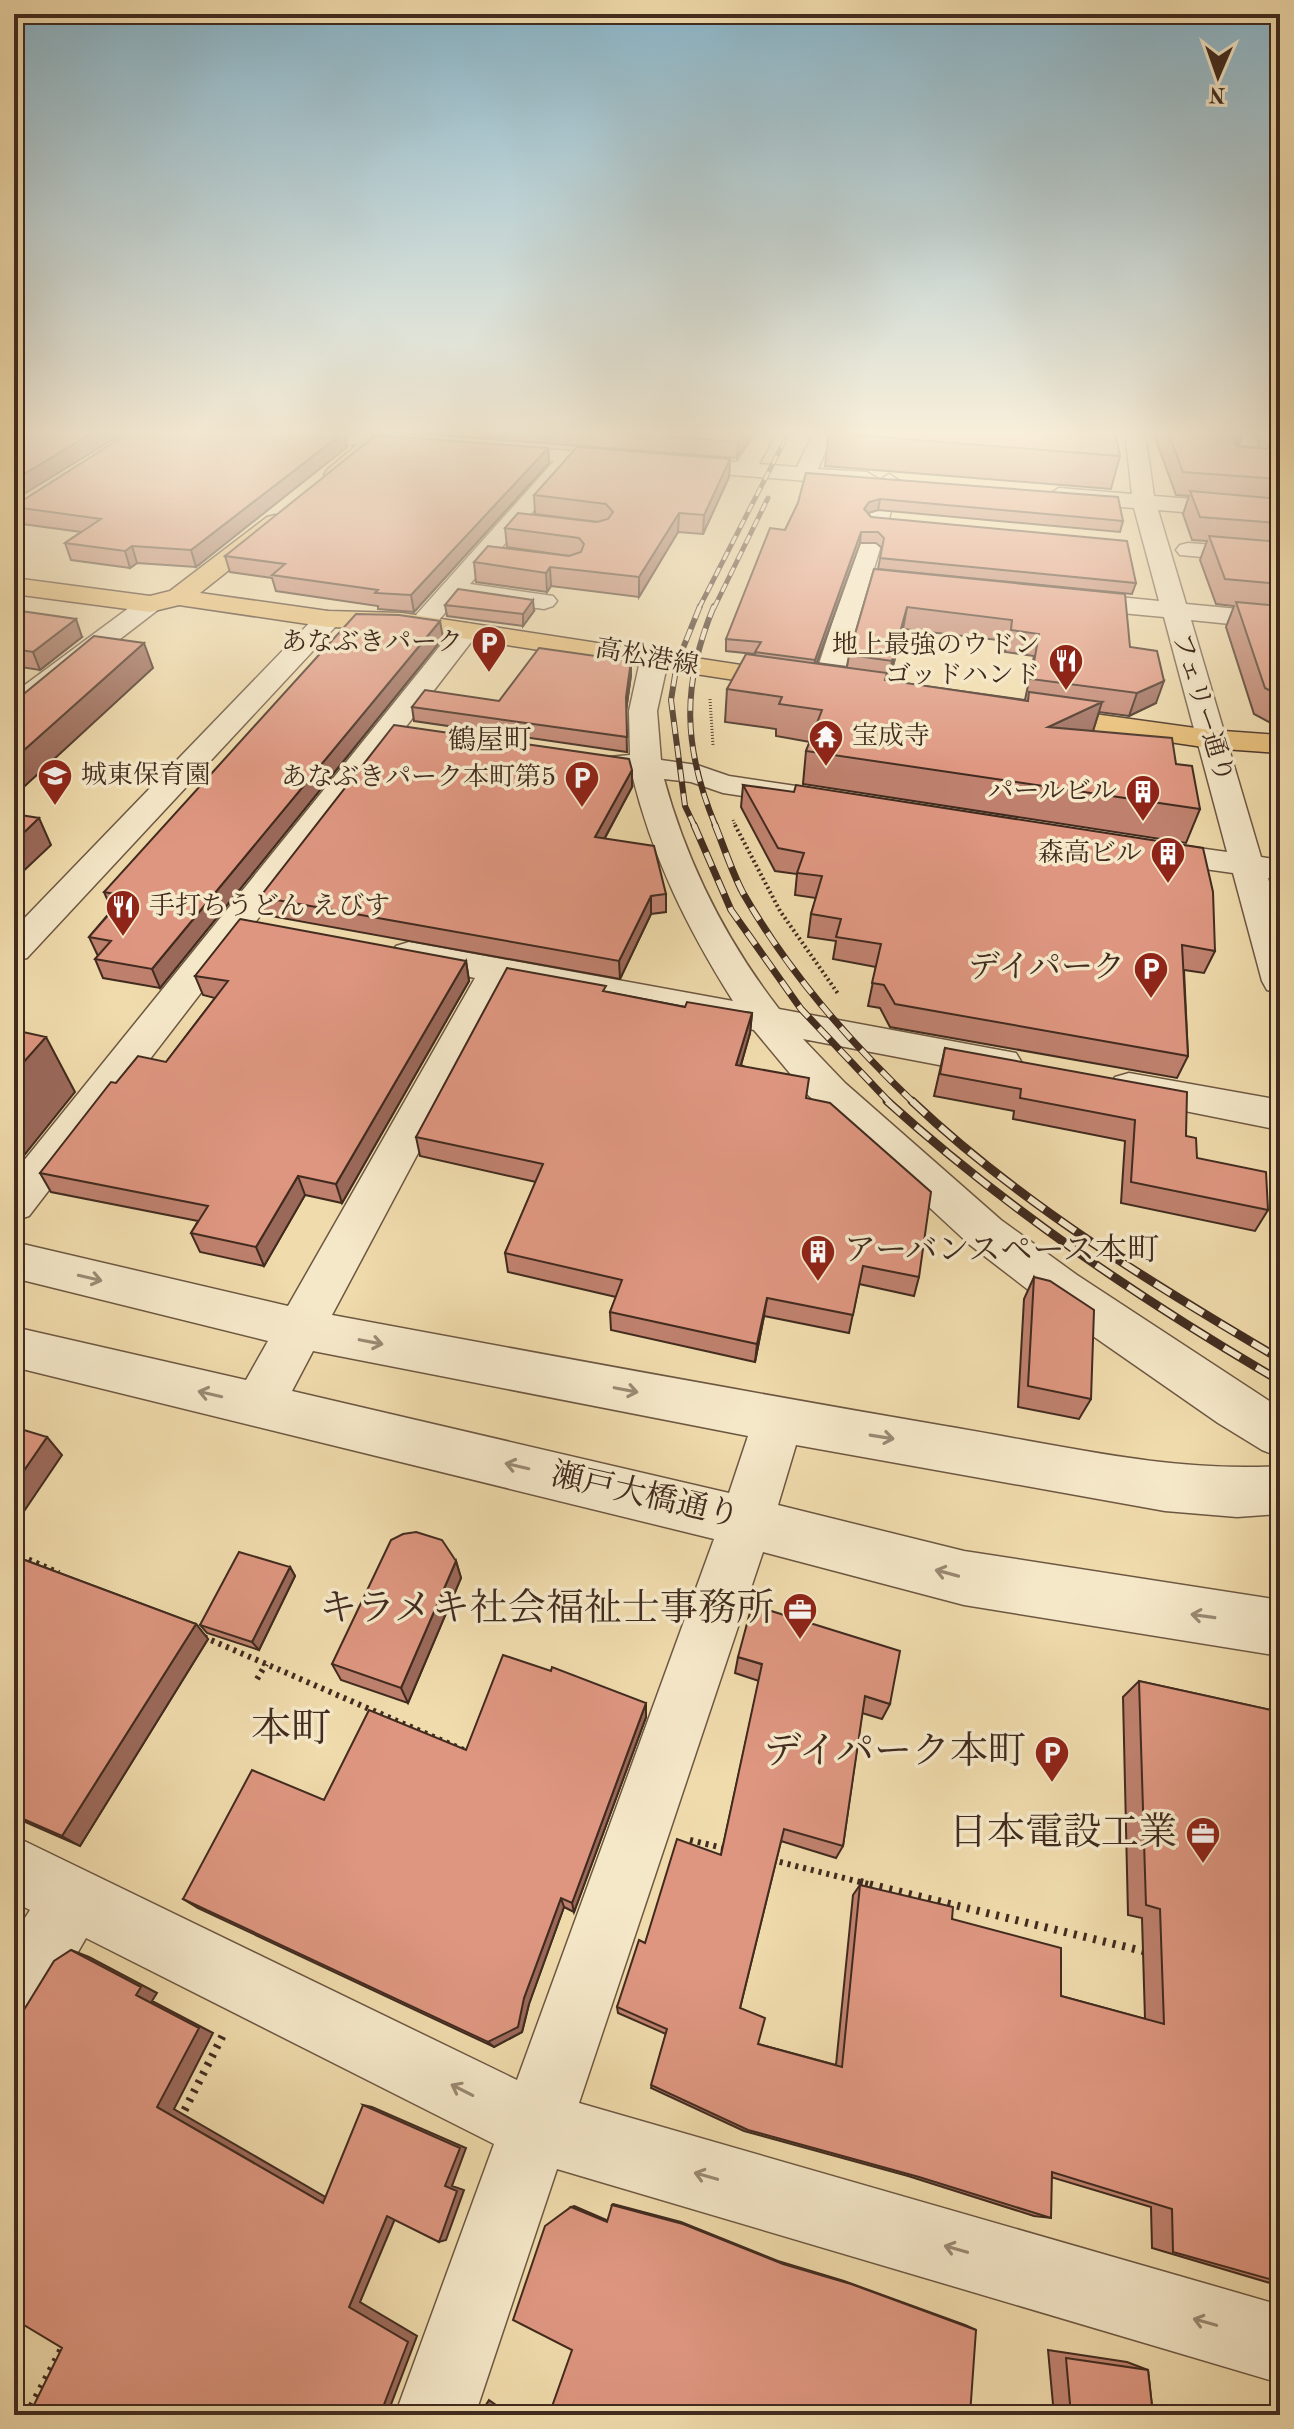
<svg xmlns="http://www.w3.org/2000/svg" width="1294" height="2429" font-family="'Old Standard TT','Noto Serif JP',serif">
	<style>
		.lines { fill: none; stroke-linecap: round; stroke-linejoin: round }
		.minor-casing { stroke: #6d5742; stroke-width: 3 }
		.major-casing { stroke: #412b1f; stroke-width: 3 }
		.path-far3 { stroke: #412b1f; stroke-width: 3; stroke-dasharray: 1 2; stroke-linecap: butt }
		.path-far2 { stroke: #412b1f; stroke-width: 4; stroke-dasharray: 2 3; stroke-linecap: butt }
		.path-far1 { stroke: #412b1f; stroke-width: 6; stroke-dasharray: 3 5; stroke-linecap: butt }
		.path { stroke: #412b1f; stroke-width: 8; stroke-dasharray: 3 7; stroke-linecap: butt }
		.minor { fill: #f5e8c9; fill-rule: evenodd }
		.major { fill: #e8be76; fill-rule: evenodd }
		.rail-far3-casing { stroke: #412b1f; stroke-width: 5 }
		.rail-far2-casing { stroke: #412b1f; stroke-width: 6 }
		.rail-far1-casing { stroke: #412b1f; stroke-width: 7 }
		.rail-casing { stroke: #412b1f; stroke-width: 9 }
		.rail-far3 { stroke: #f5e8c9; stroke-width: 3; stroke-dasharray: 9; stroke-linecap: butt }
		.rail-far2 { stroke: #f5e8c9; stroke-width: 4; stroke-dasharray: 12; stroke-linecap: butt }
		.rail-far1 { stroke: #f5e8c9; stroke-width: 5; stroke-dasharray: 15; stroke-linecap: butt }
		.rail { stroke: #f5e8c9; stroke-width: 6; stroke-dasharray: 19; stroke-linecap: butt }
		.wall { fill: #bf816e; stroke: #412b1f; stroke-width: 2; fill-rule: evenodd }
		.shaded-wall { fill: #9b695a; stroke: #412b1f; stroke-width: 2 }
		.building { fill: #de9680; stroke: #412b1f; stroke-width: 2 }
		.oneway { stroke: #9b8a74 }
		.labels { text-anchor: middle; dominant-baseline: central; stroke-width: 7; stroke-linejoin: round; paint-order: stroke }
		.far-poi-label { font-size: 26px; fill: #412b1f; stroke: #f5e8c9; text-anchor: end }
		.far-street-label { font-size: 26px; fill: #412b1f; stroke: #f5e8c9 }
		.far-neighbourhood-label { font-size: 28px; fill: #412b1f; stroke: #f5e8c9 }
		.poi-label { font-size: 32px; fill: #412b1f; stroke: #f5e8c9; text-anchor: end }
		.street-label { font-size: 32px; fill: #412b1f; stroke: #f5e8c9 }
		.near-poi-label { font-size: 38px; fill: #412b1f; stroke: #f5e8c9; text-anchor: end }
		.near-neighbourhood-label { font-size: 40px; fill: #412b1f; stroke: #f5e8c9 }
	</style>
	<rect width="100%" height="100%" fill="#f0dbac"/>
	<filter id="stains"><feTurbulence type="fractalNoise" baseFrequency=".0025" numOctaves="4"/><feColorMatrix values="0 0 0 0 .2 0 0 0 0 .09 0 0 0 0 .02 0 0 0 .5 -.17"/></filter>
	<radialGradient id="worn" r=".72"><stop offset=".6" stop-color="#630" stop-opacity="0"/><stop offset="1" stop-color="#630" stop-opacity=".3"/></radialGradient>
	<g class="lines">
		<defs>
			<path id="minor" d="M251,432c28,0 171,-4 183,11l-10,6 -163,-11z
				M756,432h20l-17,32 38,3 17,-35h20l-16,37 49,3 11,7 -11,7 -291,-24 -106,122 83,12 4,5 -4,5 -9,3 -85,-12 -29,33h-18l-4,-6 146,-163 -65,-6 -10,-6 3,-4 256,17z
				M1125,432h20l9,64 126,10v14l-122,-10 28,94 94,9v16l-89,-9 70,237 19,3v20l-12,-2 12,41v74l-13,-3 -5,-9 -29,-108 -85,-12 -12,-3 -5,-7 5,-7 12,-3 79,11 -63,-235 -96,-9 -9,-3 -4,-5 4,-5 9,-3 91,9 -25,-93 -75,-6 -11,-7 11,-7 73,6z
				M1233,432h20l9,31 -3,5 -27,-1 -3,-5 10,-6z
				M889,474l11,7 -27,91 58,6 9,3 4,5 -4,5 -9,3 -62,-7 -29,99 -4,6 -10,2 -10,-2 -4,-6 66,-205z
				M1188,543l92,7v14l-100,-9 -4,-5 4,-5z
				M150,596l9,3 4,5 -4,5 -135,104 -10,3v-23l127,-94z
				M328,611l9,2 4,6 -4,6 -310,333 -13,3v-32l305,-316z
				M466,623l9,2 4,6 -4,6 -446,579 -15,5v-48l443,-548z
				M654,653l10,2 4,6 -11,50 4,49 36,5 32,11 74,11 11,2 5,7 -5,7 -11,2 -80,-12 -32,-11 -27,-3c23,84 61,160 115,230l237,44 6,10 -6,10 -14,4 -199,-38 42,44 156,137 76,55 203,133v49l-18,-7 -44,-27 -174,-121 -74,-57 -162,-150 -54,-65 -246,-46 -176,331c204,38 408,76 613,111 110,18 223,47 335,40v48l-43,3 -72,-6 -369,-66 -18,60 186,46 316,49v56l-316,-51 -201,-53 -184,551 701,202v78l-723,-214 -82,246h-80l99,-271 -408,-206 -48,84 -24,10v-97l16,-25 -16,-8v-66l503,244 197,-541 -700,-172v-40l232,53 22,-39 -254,-63v-36l274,64 187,-328 -79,-16 -5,-8 5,-8 13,-4 324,59c-46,-73 -81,-144 -101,-227l-23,-5 -4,-6 4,-6 21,-2 -1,-44 11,-50 4,-6zM313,1351l435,85 -19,57 -437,-102z
				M1129,1073l151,27v30l-165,-33 -6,-10 6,-10z"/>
			<path id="major" d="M372,432h23l-52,48h-16l-3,-5 3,-5z
				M275,515l8,2 4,5 -4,5 -83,66 128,18 74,2 392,60 10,2 4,6 -4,6 -10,2 -392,-60 -74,-2 -149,-22 -29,7 -136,-18v-16l136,18 20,-5 97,-74z
				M1036,706l174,24 70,5v18l-70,-5 -184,-27 -4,-6 4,-6z"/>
		</defs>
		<use href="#minor" class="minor-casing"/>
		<use href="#major" class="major-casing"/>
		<path class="path-far3" d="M710,699l3,46
			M733,820l3,7"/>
		<path class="path-far2" d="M735,825l45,86 59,84"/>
		<path class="path-far1" d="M14,1553l45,20
			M204,1637l262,114
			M257,1679l9,-15
			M690,1840l37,9
			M772,1860l96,24"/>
		<path class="path" d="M860,1882l287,70
			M180,2119l43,-84
			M27,2415l37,-70"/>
		<use href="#minor" class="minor"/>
		<use href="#major" class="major"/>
		<defs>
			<path id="rail-far3" d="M699,608l90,-176
				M714,608l54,-110"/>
			<path id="rail-far2" d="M714,606c-33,79 -31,142 2,221
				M695,827l-10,-21 -14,-106 6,-37 23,-57"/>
			<path id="rail-far1" d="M694,825l37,85 70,99 89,94
				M715,825c9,22 17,47 28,68 46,80 105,147 171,210"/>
			<path id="rail" d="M887,1101c121,109 253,198 393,280
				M912,1101c109,103 239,182 368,258"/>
		</defs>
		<use href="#rail-far3" class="rail-far3-casing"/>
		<use href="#rail-far2" class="rail-far2-casing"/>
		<use href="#rail-far1" class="rail-far1-casing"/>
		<use href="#rail" class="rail-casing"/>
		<use href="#rail-far3" class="rail-far3"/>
		<use href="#rail-far2" class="rail-far2"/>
		<use href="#rail-far1" class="rail-far1"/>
		<use href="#rail" class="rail"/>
	</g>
	<path class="wall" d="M398,432h356l-17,26z
		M829,432l291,24 -9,33 -286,-23z
		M1153,432h90l-5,14 22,2 -4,-16h24v296l-26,-14 -28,-87 8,-21 -18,-2 -16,-44 7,-19 -15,-1 -9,-26 6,-18 -13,-1z
		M347,447l-151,120 -59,-4 -7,5 -59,-8 -6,-17 16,-11 -66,-9 -1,-2v-16z
		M548,448l1,15 -135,149 -36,-3v-3l-102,-15 -4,-13 -42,-6 -5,-16z
		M730,459l-1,18 -26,57 -25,-2 -39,65 -88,-11 -4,6 -71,-10 -2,-20 95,-6 -62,-9 -2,-19 92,-6 -62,-8 -1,-19z
		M806,473l317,48 -3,11 -242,-22 -10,3 3,4 265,66 -4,11 -254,-25 4,-21 -6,-5h-16l-43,120 30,4 2,-12 25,-86 256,78 26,56 -27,13 -30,-4 -6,19 83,33 24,45 -14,34 -383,-59 3,-33 4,-9 -34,-6v-7l-51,-7 2,-33 28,-35 -29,-3v-12l59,-109 13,-27zM903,629l104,12 -2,11 29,4 -9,44 -136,-19z
		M445,605l89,6 -11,15 -76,-10z
		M14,610l68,27 -42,33 -26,-4z
		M443,638l-283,350 -57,-10 -8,-19 3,-3 -9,-19 23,-27 -8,-18z
		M631,661v14l-5,35 1,42 -213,-31 -2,-14 87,-6z
		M1280,771v17l-3,-10z
		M743,785l472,166 -11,22 -20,-3 4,86 -11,22 -287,-51 -10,-19 -12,-2 8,-39 -43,-8 3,-18 -28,-4 3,-23 5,-16 -21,-3 2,-21 -22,-3 -34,-64z
		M632,787l-27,51 61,56v18l-15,2 -31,65 -355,-64 -5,-18z
		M466,961l3,20 -127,222 -37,-8 -41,71 -64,-14 -9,-19 7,-12 -147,-29 -11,-19 76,-90 50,-21 49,-64 -12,-3 -8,-19z
		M606,992l79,15 67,6 -2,20 -9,32 65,33 113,179 -5,19 -55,-12 -10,49 -85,-17 -9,46 -144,-32 -1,-18 6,-15 -108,-25 -3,-19 31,-71 -116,-26 -4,-19z
		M945,1048l241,88 11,22 71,52 -13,21 -134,-28 4,-62 -112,-22 1,-8 -80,-15z
		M1034,1277l57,122 -12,20 -61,-12 6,-108z
		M14,1556l182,68 12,15 -128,207 -66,-29z
		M456,1561l5,17 -53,125 -67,-23 -9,-16z
		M290,1567l5,9 -36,74 -52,-17 -7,-8z
		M738,1657l152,47 -8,15 -20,-6 -19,133 -7,12 -55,-17 -41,167 18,36 78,21 17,-170 7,-10 92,34 109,77 84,23 -3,-101 -14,-3 -5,-218 16,-16 141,31v574l-128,-38 -1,-41 -100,-30v41l-17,-2 -126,-40 -164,-45 -93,-43 15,-54 -48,-21 -1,-6 28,-64 76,-88 38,-174 -24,-8z
		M646,1703v14l-72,195 -10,-5 -35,97 -7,28 -28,15 -296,-139 -15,-9 141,-99 142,-50z
		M1048,2350l79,12 21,8 5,45h-99z"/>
	<path class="shaded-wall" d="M94,432h31l-111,68v-20z
		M345,432l2,15 -151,120 -5,-17z
		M745,432h9l-17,26 1,-16z
		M1243,432l-7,23 -2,-16z
		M548,448l1,15 -135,149 -3,-17z
		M730,459l-1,18 -26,57 1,-19z
		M880,499l-2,11 -10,3 -4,-4 5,-7z
		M679,513l-1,19 -39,65v-20z
		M861,532l-1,11 -47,130 2,-13z
		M132,546l5,17 -7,5 -5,-17z
		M550,567l1,19 -4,6 -1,-19z
		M533,600l1,11 -11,15v-12z
		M907,607l-4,22 -15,54 4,-22z
		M76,619l6,18 -42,33 -7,-18z
		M440,621l3,17 -283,350 -8,-19z
		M144,643l9,25 -139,128v-37z
		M631,661v14l-5,36v-14z
		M1164,681l-8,22 -27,13 8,-23z
		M1102,702l-10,32 -44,-7z
		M632,770v17l-36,67 -1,-17z
		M39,818l12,27 -37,35v-38z
		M651,896v18l-31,65 -1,-18z
		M466,961l3,20 -127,222 -6,-19z
		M752,1013l-2,20 -15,52 1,-20z
		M46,1037l29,55 -61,76v-114z
		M298,1176l7,19 -41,71 -8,-19z
		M767,1298l-3,18 -9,46 2,-18z
		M47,1437l15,18 -48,71v-41z
		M456,1561l5,17 -53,125 -7,-15z
		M290,1567l5,9 -36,74 -7,-8z
		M196,1624l12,15 -128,207 -18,-10z
		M646,1703v14l-72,195 -2,-9z
		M561,1898l3,9 -35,97 -7,28 -28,15 -6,-5 36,-44z
		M71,1950l18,7 68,36 -5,8 61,32 -39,76 160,93 -11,1 -166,-96 -21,-112z
		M363,2105l9,2 94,41 -14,38 12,4 -18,50 -7,2 6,-56z
		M613,2204l68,18 97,39 66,20 121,44 11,5 -364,-125z
		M574,2206l35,15 -2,1 -36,-15z
		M397,2214l-37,88 57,34 -30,79h-7l-31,-108 38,-91z
		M489,2400l21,15h-17l-9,-7z"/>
	<path class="building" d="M14,432h80l-80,48z
		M130,432h214l-153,118 -59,-4 -7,5 -60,-8 36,-24 -87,-12v-2l3,-1z
		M605,432h140l-7,10z
		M1115,432l5,24 -291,-23v-1z
		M1168,432h75l-9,7 3,7 30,3 6,-7 -3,-10h10v47l-97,-7z
		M376,435l172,13 -137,147 -36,-2 3,-3 -106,-15 13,-11 -60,-8z
		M577,447l153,12 -26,56 -25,-2 -40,64 -89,-10 -4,6 -72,-11 14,-16 81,10 12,-4 3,-8 -5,-6 -74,-10 13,-15 79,9 11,-3 5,-7 -7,-8 -72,-9z
		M806,473l312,24 5,24 -243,-22 -11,3 -5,7 7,8 256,24 9,42 -256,-25 4,-20 -6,-6h-17l-46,128 -60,-8 6,-10 -35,-3 44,-111 15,2 13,-27z
		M1190,491l90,8v24l-80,-6z
		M1209,536l71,6v42l-55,-5z
		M874,569l251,25 5,53 27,4 7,30 -27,12 -106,-14 8,-45 -28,-4 1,-10 -105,-13 -15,54 -43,-6z
		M458,589l75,11 -10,14 -78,-9z
		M1236,602l44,4v90l-15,-8z
		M14,610l62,9 -43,33 -19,-3z
		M356,614l43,1 41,6 -288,348 -57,-10 16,-18 -22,-4 36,-41 -21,-4z
		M94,636l50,7 -130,116v-57z
		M539,648l92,13 -5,36 1,40 -215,-30 13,-17 74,11z
		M746,654l141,19 -2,7 143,21 1,-9 73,10 -54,25 124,11 4,26 16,2 8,43 -394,-58 16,-41 -43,-6 3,-7 -55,-8z
		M394,725l235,34 3,11 -37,67 59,9 12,48 -15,2 -32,65 -359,-64z
		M743,785l51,7 2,-7 407,63 10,44 2,59 -33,-6 6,111 -293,-52 -11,-19 -12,-2 9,-39 -45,-7 5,-18 -30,-5 11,-38 -25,-3 7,-20 -26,-5z
		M14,814l25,4 -25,24z
		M240,919l226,42 -130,223 -38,-8 -42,71 -65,-14 17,-27 -168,-33 71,-91 5,1 22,-27 28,6 62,-81 -33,-5z
		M507,968l99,18 -3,5 82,16 2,-5 65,11 -16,52 73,13 -3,20 24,5 101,89 -12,85 -56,-11 -10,49 -86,-17 -10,46 -147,-32 12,-32 -117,-27 38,-89 -127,-27z
		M14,1030l32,7 -32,36z
		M945,1048l242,44 -1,44 10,2 1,20 69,14 2,38 -137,-28 4,-62 -115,-22 1,-9 -81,-15z
		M1034,1277l16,4 44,29 -3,89 -63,-13z
		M14,1427l33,10 -33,48z
		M416,1532l26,8 14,21 -55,127 -69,-24 59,-124 12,-6z
		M239,1552l51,15 -38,75 -52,-17z
		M14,1556l182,68 -134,212 -48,-21z
		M752,1605l148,46 -10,53 -25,-8 -22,150 -59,-17 -44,179 25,10 -7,26 84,23 18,-182 93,22 -1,12 109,29v48l103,28 -4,-115 -14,-4 -7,-224 141,31v570l-107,-30 -1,-43 -120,-37 -1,46 -132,-41 -171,-47 -97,-45 16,-56 -50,-22 22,-67 6,3 32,-104 44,16 41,-191 -24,-7z
		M503,1655l48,16 1,-4 94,36 -74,200 -11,-5 -37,100 -6,29 -30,15 -305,-143 69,-129 72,30 45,-90 97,40z
		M71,1950l70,37 -5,8 63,33 -42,79 166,96 40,-98 97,43 -15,38 12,5 -18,51 -52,-26 -38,91 59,35 -28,73h-351l33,-67 -48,-29v-293l40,-65z
		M612,2205l71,19 100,40 68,20 125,46 -6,85h-421l23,-65 -59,-30 32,-94 26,-19 36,15z
		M1066,2358l82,12 5,45h-82z
		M484,2408l9,7h-12z"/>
	<defs><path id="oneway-shaft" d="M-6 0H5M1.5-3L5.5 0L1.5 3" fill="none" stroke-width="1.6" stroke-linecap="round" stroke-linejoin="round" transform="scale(2)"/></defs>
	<g class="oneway">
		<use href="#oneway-shaft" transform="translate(90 1278) rotate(13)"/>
		<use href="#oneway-shaft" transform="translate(371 1342) rotate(11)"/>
		<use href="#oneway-shaft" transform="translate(626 1390) rotate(11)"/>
		<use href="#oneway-shaft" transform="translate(210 1394) rotate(-167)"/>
		<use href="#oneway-shaft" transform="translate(882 1437) rotate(9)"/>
		<use href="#oneway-shaft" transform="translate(517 1466) rotate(-167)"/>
		<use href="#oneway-shaft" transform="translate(947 1573) rotate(-165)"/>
		<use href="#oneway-shaft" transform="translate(1203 1616) rotate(-172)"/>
		<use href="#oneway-shaft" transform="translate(462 2090) rotate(-153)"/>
		<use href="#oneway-shaft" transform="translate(706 2176) rotate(-164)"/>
		<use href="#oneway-shaft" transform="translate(956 2249) rotate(-164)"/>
		<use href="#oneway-shaft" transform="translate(1205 2322) rotate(-164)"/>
	</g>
	<linearGradient id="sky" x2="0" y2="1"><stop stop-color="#89b7cd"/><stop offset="0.56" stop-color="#f8efda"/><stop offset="1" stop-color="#f8efda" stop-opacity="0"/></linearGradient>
	<rect width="1294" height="772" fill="url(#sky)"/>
	<defs>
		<symbol id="parking-pin" viewBox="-11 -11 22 30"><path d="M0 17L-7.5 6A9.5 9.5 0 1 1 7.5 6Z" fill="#8f2418" stroke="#f5e8c9"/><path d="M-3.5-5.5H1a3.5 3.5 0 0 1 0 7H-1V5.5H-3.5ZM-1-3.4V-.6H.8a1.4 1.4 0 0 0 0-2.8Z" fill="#fff"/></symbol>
		<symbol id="restaurant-pin" viewBox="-11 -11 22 30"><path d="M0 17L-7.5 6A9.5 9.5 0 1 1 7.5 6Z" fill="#8f2418" stroke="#f5e8c9"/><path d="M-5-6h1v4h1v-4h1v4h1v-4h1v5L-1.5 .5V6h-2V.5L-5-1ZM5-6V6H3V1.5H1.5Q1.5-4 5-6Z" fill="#fff"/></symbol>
		<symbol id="temple-pin" viewBox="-11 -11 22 30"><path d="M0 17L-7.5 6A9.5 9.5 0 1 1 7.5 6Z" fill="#8f2418" stroke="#f5e8c9"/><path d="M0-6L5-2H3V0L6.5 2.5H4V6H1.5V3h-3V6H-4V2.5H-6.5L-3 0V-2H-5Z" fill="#fff"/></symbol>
		<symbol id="school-pin" viewBox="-11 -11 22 30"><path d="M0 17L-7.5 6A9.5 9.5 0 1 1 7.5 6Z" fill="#8f2418" stroke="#f5e8c9"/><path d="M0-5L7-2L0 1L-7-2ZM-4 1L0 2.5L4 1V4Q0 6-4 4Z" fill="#fff"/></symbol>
		<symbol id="building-pin" viewBox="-11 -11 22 30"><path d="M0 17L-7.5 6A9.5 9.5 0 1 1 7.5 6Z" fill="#8f2418" stroke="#f5e8c9"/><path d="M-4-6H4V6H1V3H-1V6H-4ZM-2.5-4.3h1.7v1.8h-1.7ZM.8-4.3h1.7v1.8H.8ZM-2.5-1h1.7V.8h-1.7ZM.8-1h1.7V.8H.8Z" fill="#fff"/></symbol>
		<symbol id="office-pin" viewBox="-11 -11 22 30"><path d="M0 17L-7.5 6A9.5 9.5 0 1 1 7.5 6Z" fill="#8f2418" stroke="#f5e8c9"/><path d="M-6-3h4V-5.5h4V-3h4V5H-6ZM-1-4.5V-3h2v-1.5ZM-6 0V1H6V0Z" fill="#fff"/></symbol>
	</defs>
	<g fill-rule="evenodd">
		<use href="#parking-pin" x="469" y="623" width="40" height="54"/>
		<use href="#restaurant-pin" x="1046" y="641" width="40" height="54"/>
		<use href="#temple-pin" x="806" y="717" width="40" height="54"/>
		<use href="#school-pin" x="35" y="756" width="40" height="54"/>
		<use href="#parking-pin" x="562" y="758" width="40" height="54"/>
		<use href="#building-pin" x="1123" y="772" width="40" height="54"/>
		<use href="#building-pin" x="1148" y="834" width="40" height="54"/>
		<use href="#restaurant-pin" x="103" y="887" width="40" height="54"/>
		<use href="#parking-pin" x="1131" y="949" width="40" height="54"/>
		<use href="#building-pin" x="798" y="1232" width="40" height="54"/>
		<use href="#office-pin" x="780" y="1590" width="40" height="54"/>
		<use href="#parking-pin" x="1032" y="1733" width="40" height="54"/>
		<use href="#office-pin" x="1183" y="1814" width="40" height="54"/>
	</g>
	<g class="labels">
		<g class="far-poi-label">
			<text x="463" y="643">あなぶきパーク</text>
			<text x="1040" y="646">地上最強のウドン<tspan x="1040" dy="30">ゴッドハンド</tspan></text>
			<text x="852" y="737" text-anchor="start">宝成寺</text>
			<text x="81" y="776" text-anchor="start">城東保育園</text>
			<text x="556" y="778">あなぶきパーク本町第5</text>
			<text x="1117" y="792">パールビル</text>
			<text x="1142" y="854">森高ビル</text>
			<text x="149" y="907" text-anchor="start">手打ちうどん えびす</text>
		</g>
		<g class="far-street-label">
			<text transform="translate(647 658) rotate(10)">高松港線</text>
			<text transform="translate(1202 708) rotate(73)">フェリー通り</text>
		</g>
		<g class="far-neighbourhood-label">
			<text x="490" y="742">鶴屋町</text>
		</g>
		<g class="poi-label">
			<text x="1125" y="969">デイパーク</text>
			<text x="844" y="1252" text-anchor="start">アーバンスペース本町</text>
		</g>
		<g class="street-label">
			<text transform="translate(645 1497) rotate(13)">瀬戸大橋通り</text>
		</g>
		<g class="near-poi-label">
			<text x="774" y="1610">キラメキ社会福祉士事務所</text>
			<text x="1026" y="1753">デイパーク本町</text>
			<text x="1177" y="1834">日本電設工業</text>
		</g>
		<g class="near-neighbourhood-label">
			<text x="291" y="1731">本町</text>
		</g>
	</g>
	<rect width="1294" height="2429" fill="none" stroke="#f0dbac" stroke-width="48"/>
	<rect x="16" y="16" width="1262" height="2397" fill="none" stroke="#412b1f" stroke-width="4"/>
	<rect x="24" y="24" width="1246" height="2381" fill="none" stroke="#412b1f" stroke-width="2"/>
	<g transform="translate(1218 76) rotate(182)" stroke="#f5e8c9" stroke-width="6" paint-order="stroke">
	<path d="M0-6L14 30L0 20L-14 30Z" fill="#412b1f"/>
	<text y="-12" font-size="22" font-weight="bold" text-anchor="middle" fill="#412b1f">N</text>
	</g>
	<rect width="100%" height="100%" filter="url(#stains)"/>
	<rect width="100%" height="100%" fill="url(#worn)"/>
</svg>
